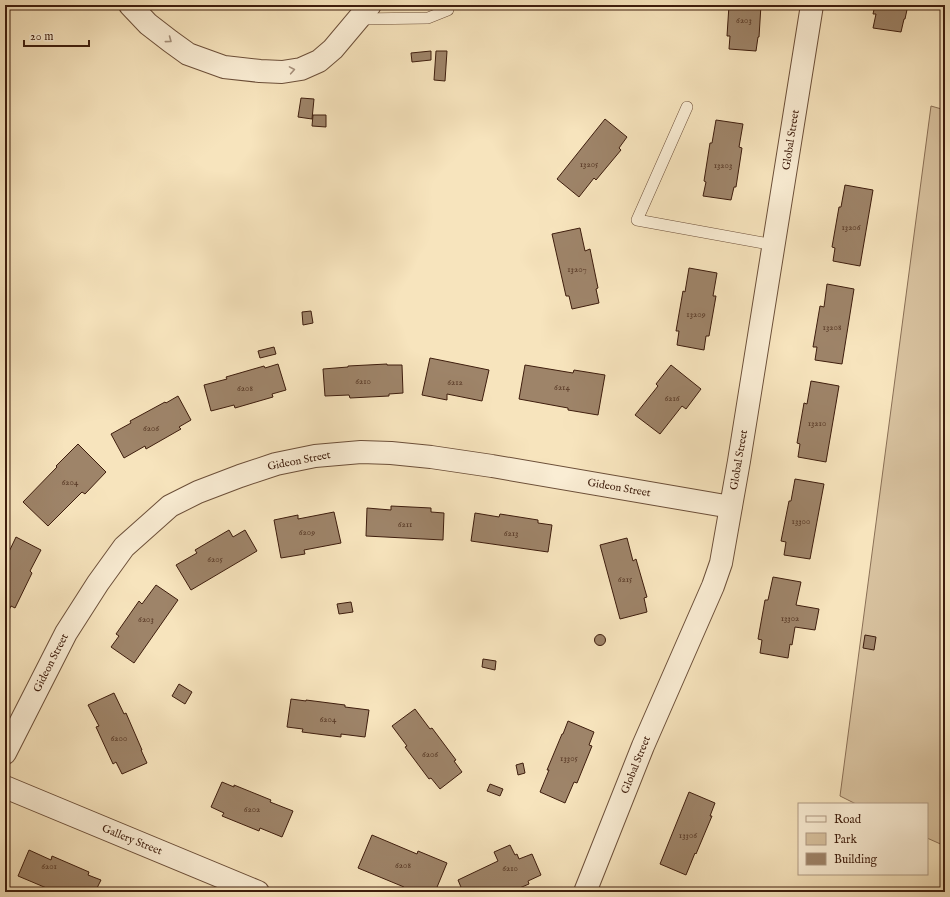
<svg xmlns="http://www.w3.org/2000/svg" width="950" height="897" font-family="'IM FELL English',serif">
	<style>
		.green { fill: #d8c29f; stroke: #8b7056 }
		.building { fill: #9e8469; stroke: #3e1d0d }
		.lines { fill: none; stroke-linecap: round; stroke-linejoin: round }
		.service-casing { stroke: #6c4f39; stroke-width: 12 }
		.minor-casing { stroke: #6c4f39; stroke-width: 24 }
		.service { stroke: #faedd4; stroke-width: 11 }
		.minor { stroke: #faedd4; stroke-width: 22 }
		.oneway { stroke: #a58f7a }
		.labels { text-anchor: middle; dominant-baseline: central; stroke-width: 3.5; stroke-linejoin: round; paint-order: stroke }
		.number-label { font-size: 9px; fill: #563724 }
		.street-label { font-size: 11px; fill: #3e1d0d; stroke: #faedd4 }
	</style>
	<rect width="100%" height="100%" fill="#f7e4bd"/>
	<filter id="stains"><feTurbulence type="fractalNoise" baseFrequency=".005" numOctaves="4"/><feColorMatrix values="0 0 0 0 .2 0 0 0 0 .09 0 0 0 0 .02 0 0 0 .5 -.17"/></filter>
	<radialGradient id="worn" r=".72"><stop offset=".6" stop-color="#630" stop-opacity="0"/><stop offset="1" stop-color="#630" stop-opacity=".3"/></radialGradient>
	<path class="green" d="M931,106l14,4v736l-18,-8v-34h-71l-16,-8z"/>
	<path class="building" d="M729,5h32l-2,32h-1l-2,14 -27,-2 1,-13h-3z
		M875,5h33l-3,14h-1l-3,13 -28,-4 3,-14h-3z
		M431,51v9l-19,2 -1,-9z
		M436,51h11l-2,30 -11,-1z
		M301,98l13,1 -2,20 -14,-2z
		M313,115h13v12l-14,-1z
		M605,119l22,18 -8,11 2,2 -25,30 -2,-2 -15,19 -22,-18z
		M716,120l27,4 -4,23 3,1 -6,39h-2l-3,13 -28,-4 3,-14 -2,-1 6,-38h2z
		M845,185l28,5 -13,76 -27,-5 2,-13 -3,-1 7,-40h2z
		M580,228l5,23 5,-2 8,39 -2,1 3,14 -27,6 -3,-13h-3l-14,-62z
		M689,268l28,5 -4,23h3l-7,40h-3l-2,14 -27,-5 2,-14h-3l7,-40 2,1z
		M827,284l27,5 -12,75 -27,-4 2,-13h-4l7,-41 4,1z
		M311,311l2,12 -10,2 -1,-13z
		M274,347l2,7 -16,4 -2,-7z
		M430,358l59,12 -7,31 -35,-7v6l-25,-5z
		M278,364l8,26 -14,4 1,3 -38,11 -1,-3 -23,6 -7,-26 23,-6 -1,-2 38,-11 1,2z
		M387,364v1h15l1,28 -14,1v2l-39,2 -1,-3 -24,1 -2,-27 25,-2v-1z
		M525,365l48,8 1,-3 31,5 -7,40 -30,-5v-2l-49,-9z
		M671,365l30,24 -15,20 -4,-3 -22,28 -25,-19 23,-29 -2,-2z
		M811,381l28,5 -13,76 -28,-5 2,-13 -3,-1 7,-40 3,1z
		M178,396l13,24 -12,7 2,2 -35,20 -1,-3 -21,12 -13,-24 20,-11 -1,-2 35,-19 1,1z
		M78,444l28,28 -21,22 -3,-2 -34,34 -25,-24 34,-35 -1,-1z
		M795,479l29,5 -14,75 -26,-4 2,-13 -5,-1 8,-40h2z
		M391,506l40,2v4l13,1 -1,27 -77,-4 1,-28 24,2z
		M334,512l7,31 -37,7 1,4 -24,4 -7,-38 24,-5v4z
		M475,513l24,4 1,-3 38,6v3l14,2 -4,27 -77,-11z
		M229,530l4,7 12,-7 12,21 -66,39 -15,-25 21,-12 -2,-3z
		M16,537l25,13 -11,21 2,2 -17,35 -4,-2 -6,12v-61l1,1z
		M627,538l6,23 3,-2 11,38 -3,1 3,14 -27,7 -20,-74z
		M773,577l28,5 -5,23 23,4 -4,21 -20,-3 -3,18 -2,-1 -2,14 -28,-5 2,-13 -4,-1 7,-39h3z
		M156,585l22,15 -44,63 -23,-16 8,-11 -3,-2 23,-33 3,3z
		M351,602l2,10 -14,2 -2,-10z
		M594.5 640a5.5 5.5 0 1 1 11 0a5.5 5.5 0 1 1-11 0Z
		M865,635l11,2 -2,13 -11,-2z
		M483,659l13,2 -1,9 -13,-3z
		M179,684l13,8 -7,12 -13,-8z
		M114,693l10,21 2,-1 16,37h-1l6,13 -25,11 -6,-12 -3,2 -17,-37 3,-1 -11,-21z
		M291,699l15,2v-1l39,5v2l24,3 -4,27 -24,-3v3l-39,-5 1,-3 -16,-2z
		M415,709l15,20 2,-1 24,32 -2,1 8,11 -22,17 -9,-11 -2,1 -24,-32 2,-1 -15,-20z
		M568,721l26,11 -5,13 3,1 -15,37 -3,-1 -9,21 -25,-11 9,-22h-2l15,-36h1z
		M523,763l2,10 -7,2 -2,-10z
		M222,782l12,5v-2l37,15 -1,2 23,9 -11,26 -22,-9 -1,3 -37,-15 2,-3 -13,-6z
		M490,784l13,5 -3,7 -13,-5z
		M689,792l26,11 -5,13h2l-16,38 -1,-1 -9,22 -26,-11z
		M372,835l45,19 1,-3 29,12 -12,29h-25l-7,-3 1,-2 -46,-19z
		M5,843l4,1 -4,9z
		M510,845l5,10 2,-1 2,5 13,-5 9,21 -13,6 1,3 -19,8h-47l-5,-12 40,-19 -4,-9z
		M29,850l22,10 1,-4 37,16 -1,3 13,5 -6,12h-39l-38,-16z"/>
	<g class="lines">
		<defs>
			<path id="service" d="M358,19l70,-1 20,-8 1,-5
				M687,107l-50,113 137,25"/>
			<path id="minor" d="M130,5l18,19 22,17 18,13 36,13 36,4 22,1 19,-3 18,-8 14,-12 37,-44
				M5,753l61,-120 32,-50 26,-36 46,-41 28,-14 42,-16 36,-12 39,-8 46,-4 30,1 40,4 61,9 239,41
				M5,787l253,105
				M585,892l58,-146 70,-160 8,-23 18,-102 73,-456"/>
		</defs>
		<use href="#service" class="service-casing"/>
		<use href="#minor" class="minor-casing"/>
		<use href="#service" class="service"/>
		<use href="#minor" class="minor"/>
	</g>
	<defs><path id="oneway-chevron" d="M-2-3.5L2.5 0L-2 3.5" fill="none" stroke-width="1.6" stroke-linecap="round" stroke-linejoin="round"/></defs>
	<g class="oneway">
		<use href="#oneway-chevron" transform="translate(169 40) rotate(37)"/>
		<use href="#oneway-chevron" transform="translate(292 70) rotate(-10)"/>
	</g>
	<g class="labels">
		<g class="number-label">
			<text x="744" y="20">6203</text>
			<text x="589" y="164">13205</text>
			<text x="723" y="165">13203</text>
			<text x="851" y="227">13206</text>
			<text x="577" y="269">13207</text>
			<text x="696" y="314">13209</text>
			<text x="832" y="327">13208</text>
			<text x="363" y="381">6210</text>
			<text x="455" y="382">6212</text>
			<text x="562" y="387">6214</text>
			<text x="245" y="388">6208</text>
			<text x="672" y="398">6216</text>
			<text x="817" y="423">13210</text>
			<text x="151" y="428">6206</text>
			<text x="70" y="482">6204</text>
			<text x="801" y="521">13300</text>
			<text x="405" y="524">6211</text>
			<text x="307" y="532">6209</text>
			<text x="511" y="533">6213</text>
			<text x="215" y="559">6205</text>
			<text x="625" y="579">6215</text>
			<text x="790" y="618">13302</text>
			<text x="146" y="619">6203</text>
			<text x="328" y="719">6204</text>
			<text x="119" y="738">6200</text>
			<text x="430" y="754">6206</text>
			<text x="569" y="758">13305</text>
			<text x="252" y="809">6202</text>
			<text x="688" y="835">13306</text>
			<text x="403" y="865">6208</text>
			<text x="49" y="866">6201</text>
			<text x="510" y="868">6210</text>
		</g>
		<g class="street-label">
			<text transform="translate(791 140) rotate(-81)">Global Street</text>
			<text transform="translate(739 460) rotate(-80)">Global Street</text>
			<text transform="translate(299 461) rotate(-11)">Gideon Street</text>
			<text transform="translate(619 488) rotate(10)">Gideon Street</text>
			<text transform="translate(51 663) rotate(-63)">Gideon Street</text>
			<text transform="translate(636 765) rotate(-68)">Global Street</text>
			<text transform="translate(132 840) rotate(22)">Gallery Street</text>
		</g>
	</g>
	<rect width="950" height="897" fill="none" stroke="#f7e4bd" stroke-width="20"/>
	<rect x="6" y="6" width="938" height="885" fill="none" stroke="#3e1d0d" stroke-width="2"/>
	<rect x="10" y="10" width="930" height="877" fill="none" stroke="#3e1d0d"/>
	<rect x="798" y="803" width="130" height="72" fill="#faedd4" stroke="#af9a84"/>
	<rect x="806" y="816" width="20" height="6" fill="#faedd4" stroke="#af9a84"/>
	<text x="834" y="823" font-size="12" fill="#3e1d0d">Road</text>
	<rect x="806" y="833" width="20" height="12" fill="#d8c29f" stroke="#af9a84"/>
	<text x="834" y="843" font-size="12" fill="#3e1d0d">Park</text>
	<rect x="806" y="853" width="20" height="12" fill="#9e8469" stroke="#af9a84"/>
	<text x="834" y="863" font-size="12" fill="#3e1d0d">Building</text>
	<path d="M24 40v6h65v-6" fill="none" stroke="#3e1d0d" stroke-width="2"/>
	<text x="30" y="40" font-size="12" fill="#3e1d0d" stroke="#faedd4" stroke-width="3" paint-order="stroke">20 m</text>
	<rect width="100%" height="100%" filter="url(#stains)"/>
	<rect width="100%" height="100%" fill="url(#worn)"/>
</svg>
